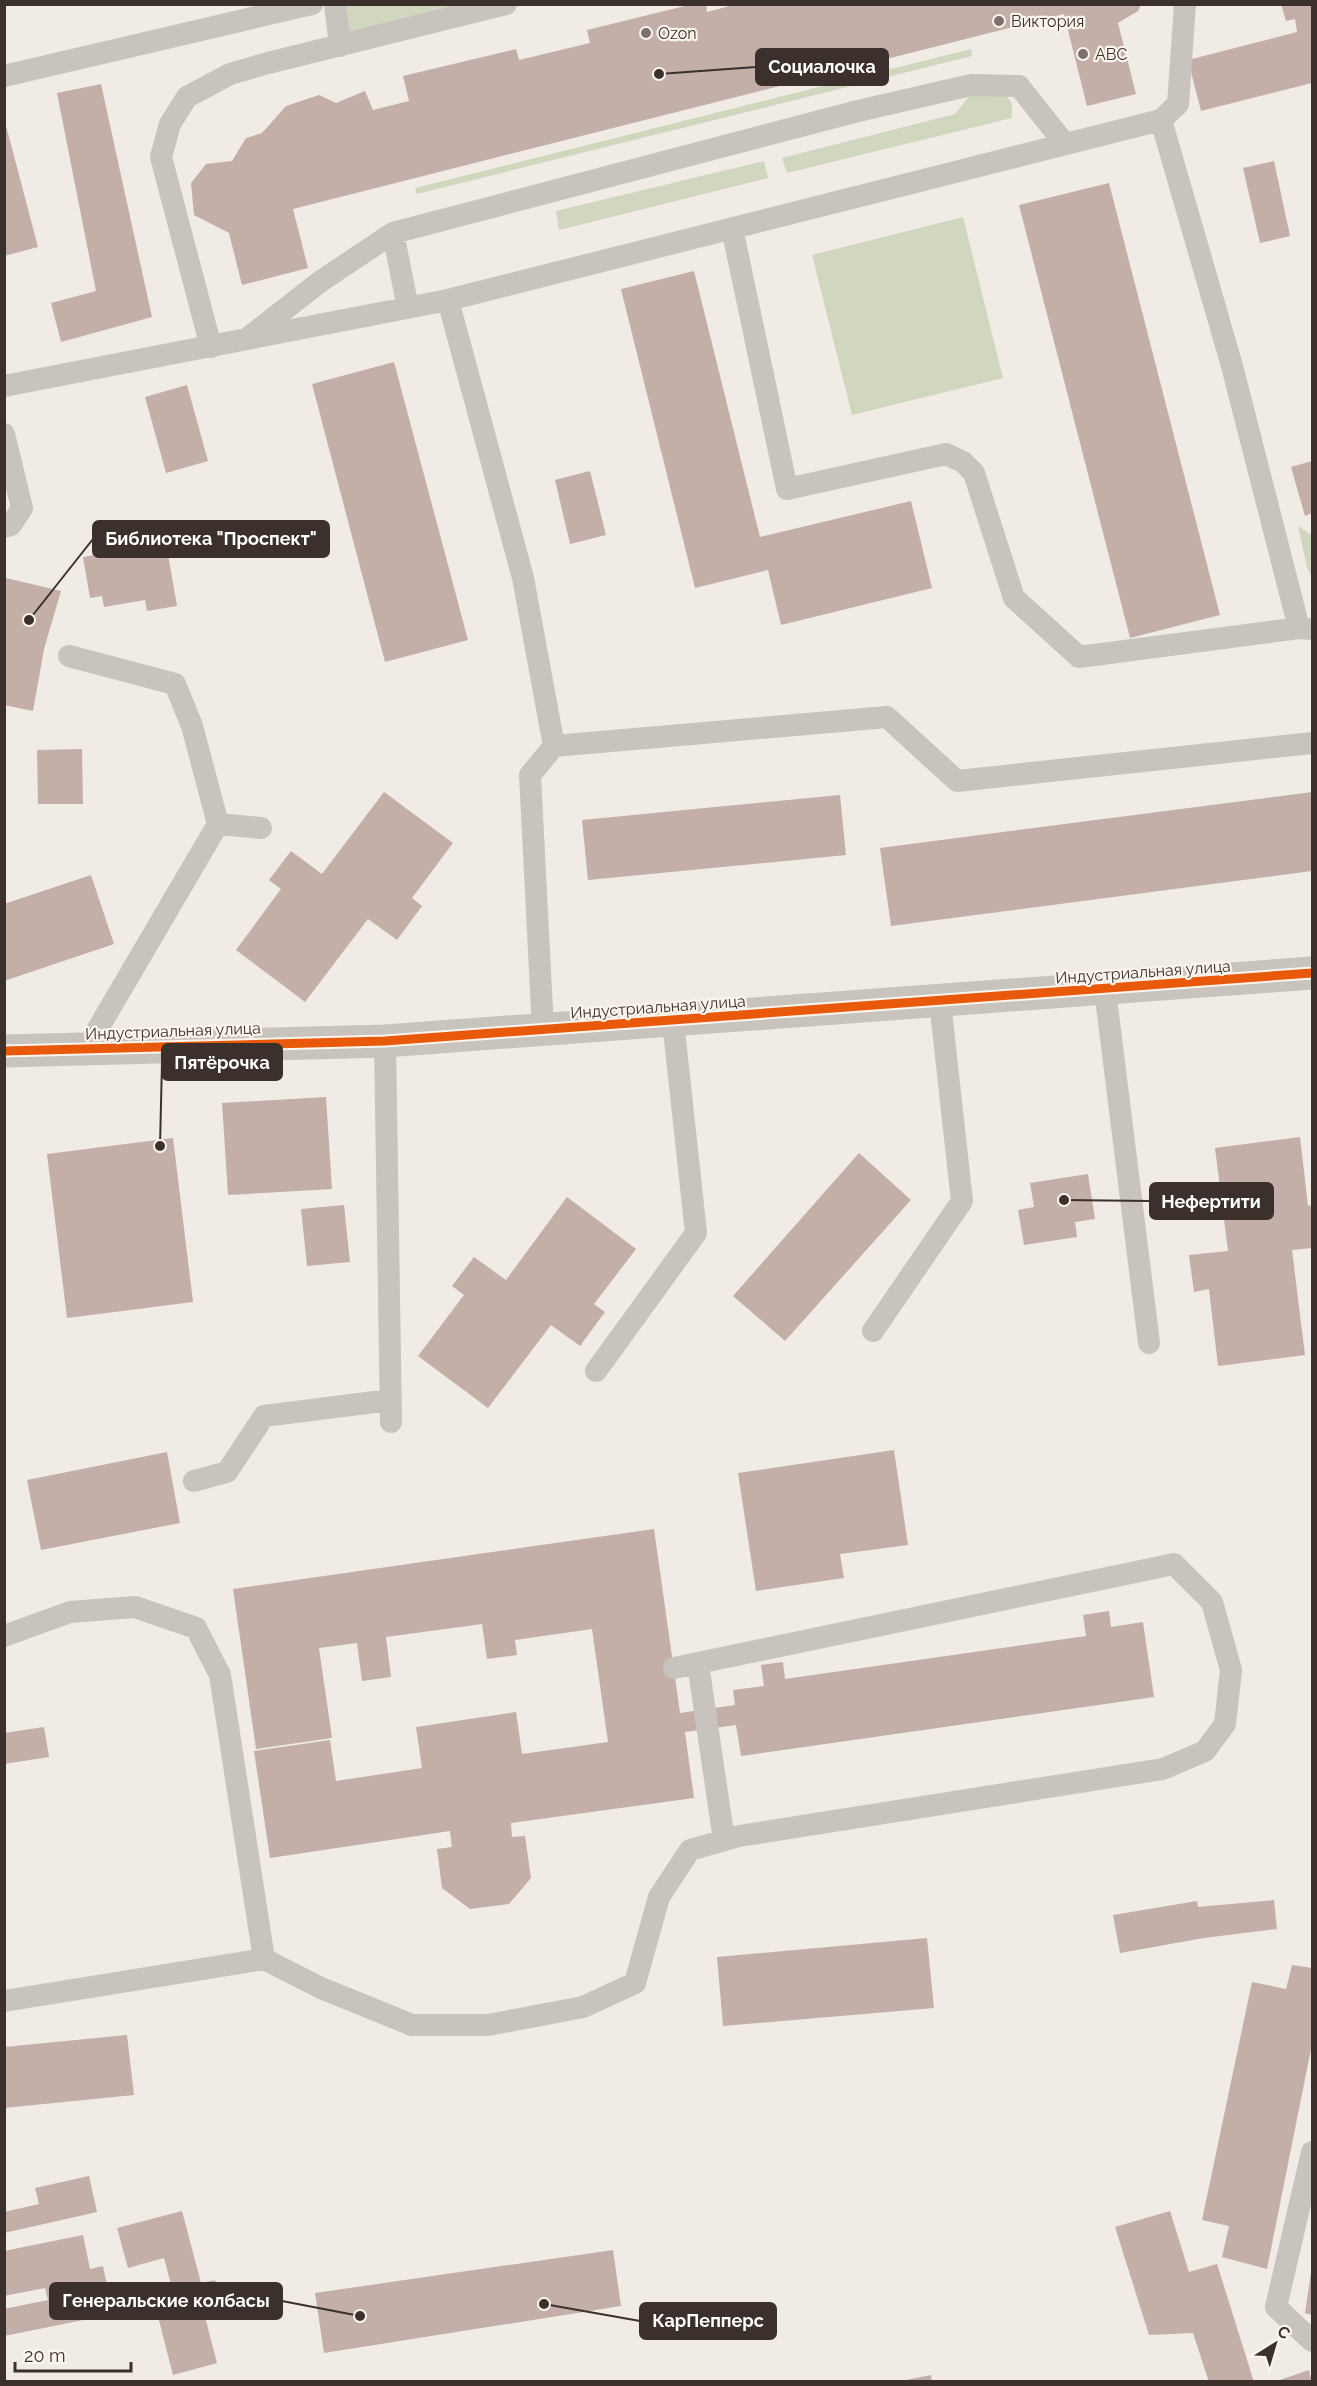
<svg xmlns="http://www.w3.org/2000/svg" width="1317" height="2386" font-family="Raleway,sans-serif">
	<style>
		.green { fill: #d1d6bf }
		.building { fill: #c3afa7 }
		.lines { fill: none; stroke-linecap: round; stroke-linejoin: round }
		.service { stroke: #c9c3be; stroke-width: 22 }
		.minor { stroke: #c9c3be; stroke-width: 33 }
		.cycleway-casing { stroke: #fbf5ee; stroke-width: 13 }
		.cycleway { stroke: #e8590c; stroke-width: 9 }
		.poi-dot { fill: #7a716c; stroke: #fbf5ee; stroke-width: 2 }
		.labels { text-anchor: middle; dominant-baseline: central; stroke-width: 4.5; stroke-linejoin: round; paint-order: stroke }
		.poi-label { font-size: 16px; fill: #3b302b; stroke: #fbf5ee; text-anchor: start }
		.street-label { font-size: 16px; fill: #3b302b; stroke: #fbf5ee }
		.leader { fill: none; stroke: #3b302b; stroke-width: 2 }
		.callout-dot { fill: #3b302b; stroke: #fbf5ee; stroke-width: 2 }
		.callout { fill: #3b302b; stroke: #3b302b; stroke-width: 2 }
		.callout-label { font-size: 18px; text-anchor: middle; font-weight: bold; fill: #fff }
	</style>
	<rect width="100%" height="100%" fill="#f0ebe5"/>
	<path class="green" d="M338,4l157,1 -152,36z
		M971,49l1,7 -555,138 -2,-6z
		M971,94l35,1 6,9v14l-225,55 -5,-15 173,-44z
		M764,161l4,17 -209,52 -3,-19z
		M963,217l40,161 -151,37 -40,-160z
		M1298,526l14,9v42l-5,-9z"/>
	<path class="building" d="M693,4h13l1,8 30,-8h404l-3,7 -20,12 18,71 -49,12 -23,-92 -771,195 15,59 -66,17 -13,-52 -35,-18 -3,-32 15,-19 26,-3 14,-23 16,-5 24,-27 33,-11 17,8 29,-12 8,19 36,-9 -6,-25 113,-27 3,11 71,-17 -3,-13z
		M1281,4h31v79l-111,28 -13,-51 109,-28 -2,-13 -9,2z
		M101,84l51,233 -91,25 -10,-39 45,-12 -39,-198z
		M4,118l34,129 -34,9z
		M1274,161l16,75 -30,7 -17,-75z
		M1109,183l111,432 -90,23 -111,-433z
		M694,271l66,266 151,-36 21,87 -151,37 -13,-55 -73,18 -74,-299z
		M394,362l74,278 -83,22 -73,-278z
		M187,385l21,76 -42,12 -21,-76z
		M1312,461v52l-7,3 -14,-49z
		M590,471l16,64 -36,9 -15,-64z
		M166,543l11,63 -30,5 -2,-11 -41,7 -2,-11 -12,2 -7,-41z
		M6,578l55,13 -17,58 -11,62 -29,-6z
		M82,749l1,55h-45l-1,-54z
		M384,792l69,51 -41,55 10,8 -25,34 -29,-21 -63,83 -69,-52 45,-61 -12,-9 22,-29 31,23z
		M1312,792v79l-421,55 -11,-78z
		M840,795l6,60 -258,25 -6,-60z
		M91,875l23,69 -110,37v-77z
		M326,1097l6,92 -104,6 -6,-92z
		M1300,1137l8,69 4,-1v43l-20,2 13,105 -87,11 -9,-77 -15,3 -5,-37 39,-4 -13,-103z
		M173,1138l20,164 -126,16 -20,-164z
		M859,1153l52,47 -126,141 -52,-45z
		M1088,1174l7,45 -20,3 2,15 -53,8 -6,-35 16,-3 -4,-24z
		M567,1197l69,52 -42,55 11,8 -25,34 -29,-21 -63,83 -70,-52 46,-61 -12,-9 22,-29 32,23z
		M344,1205l6,57 -43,4 -6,-57z
		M894,1450l14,95 -68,9 4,24 -88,13 -18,-118z
		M167,1452l13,71 -139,27 -14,-70z
		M654,1529l26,184 55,-8 -2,-15 31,-4 -3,-21 22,-3 2,17 301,-43 -3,-21 26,-4 2,16 32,-5 11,75 -413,59 -5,-31 -51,7 9,66 -183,25 1,14 13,-1 6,42 -22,26 -39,5 -28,-21 -5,-39 15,-2 -2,-16 -180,27 -16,-107 76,-11 6,41 86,-13 -6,-41 100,-15 6,42 86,-12 -16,-113 -77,11 2,15 -30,4 -5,-35 -96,13 5,40 -29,4 -5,-38 -38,5 13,90 -76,11 -23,-160z
		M44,1727l5,30 -45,7v-31z
		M1274,1900l3,29 -73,9 -84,15 -7,-38 84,-14 1,6z
		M927,1938l7,70 -211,18 -6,-69z
		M1292,1965l20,3v76l-45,225 -45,-12 7,-31 -27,-6 50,-238 34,7z
		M127,2035l7,60 -130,13v-61z
		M89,2176l8,36 -93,21v-21l35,-8 -4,-16z
		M182,2211l19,72 14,-3 7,24 -19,5 14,54 -44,12 -20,-78 20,-5 -9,-34 -36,10 -11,-40z
		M1170,2211l19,61 28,-8 37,118h-45l-16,-49 -44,2 -34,-108z
		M83,2235l7,34 13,-3 10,48 -109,22v-27l44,-9 -3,-12 -41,8v-45z
		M613,2250l8,56 -297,47 -9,-60z
		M1311,2272l1,1v42l-7,-2z
		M1309,2370l3,12h-35v-1z
		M931,2375l1,7h-26v-2z"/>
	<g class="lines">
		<path class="service" d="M335,4l5,42
			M4,76l308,-72
			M1161,120l71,246 67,262 13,1
			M732,228l55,261 159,-35 17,8 11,11 40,125 65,59 220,-29
			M448,300l75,278 31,168 -24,29 13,255
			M408,308l-15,-75 465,-122 113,-26 48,1 46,58
			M248,338l73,-57 72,-48
			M211,347l-50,-190 9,-33 17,-27 43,-23 38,-11 238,-59
			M4,386l444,-86 713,-180 17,-16 7,-100
			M4,434l18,74 -11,17 -7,2
			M69,656l106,28 17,42 26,98 -132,225
			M554,746l333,-29 70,64 355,-38
			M218,824l43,4
			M1105,990l44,353
			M385,1041l6,381
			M873,1331l89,-130 -22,-199
			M596,1371l100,-138 -23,-212
			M194,1481l33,-9 37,-56 126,-16
			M4,1636l66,-24 65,-5 61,21 24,47 44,284
			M698,1664l26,176
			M4,2001l260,-42 57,29 91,37h76l95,-18 52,-24 24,-86 31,-47 49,-14 424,-67 42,-18 20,-27 6,-54 -19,-68 -38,-38 -500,104
			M1312,2152l-36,155 36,34"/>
		<path class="minor" d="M4,1051l381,-10 927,-68"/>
		<defs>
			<path id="cycleway" d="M4,1051l381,-10 927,-68"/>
		</defs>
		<use href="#cycleway" class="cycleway-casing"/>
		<use href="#cycleway" class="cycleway"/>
	</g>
	<g class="poi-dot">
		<circle cx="999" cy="21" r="6"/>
		<circle cx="646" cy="33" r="6"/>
		<circle cx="1083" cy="54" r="6"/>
	</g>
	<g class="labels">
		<g class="poi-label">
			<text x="1011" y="21">Виктория</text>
			<text x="658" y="33">Ozon</text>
			<text x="1095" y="54">АВС</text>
		</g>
		<g class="street-label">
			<text transform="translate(1143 972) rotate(-4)">Индустриальная улица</text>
			<text transform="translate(658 1007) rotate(-4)">Индустриальная улица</text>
			<text transform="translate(173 1031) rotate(-2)">Индустриальная улица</text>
		</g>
	</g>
	<path class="leader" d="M659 74L756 67M29 620L93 539M160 1146L162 1062M1064 1200L1150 1201M360 2316L282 2301M544 2304L640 2321"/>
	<g class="callout-dot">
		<circle cx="659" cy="74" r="6"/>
		<circle cx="29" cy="620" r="6"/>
		<circle cx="160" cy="1146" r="6"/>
		<circle cx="1064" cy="1200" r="6"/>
		<circle cx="360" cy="2316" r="6"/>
		<circle cx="544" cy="2304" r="6"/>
	</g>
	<g class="callout">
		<rect x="756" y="49" width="132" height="36" rx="6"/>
		<rect x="93" y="521" width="236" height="36" rx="6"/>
		<rect x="162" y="1044" width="120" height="36" rx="6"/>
		<rect x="1150" y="1183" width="123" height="36" rx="6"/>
		<rect x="50" y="2283" width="232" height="36" rx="6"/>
		<rect x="640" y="2303" width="136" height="36" rx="6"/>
	</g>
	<g class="callout-label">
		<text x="822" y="73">Социалочка</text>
		<text x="211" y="545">Библиотека "Проспект"</text>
		<text x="222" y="1069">Пятёрочка</text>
		<text x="1211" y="1208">Нефертити</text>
		<text x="166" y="2307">Генеральские колбасы</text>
		<text x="708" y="2327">КарПепперс</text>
	</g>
	<rect width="1317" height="2386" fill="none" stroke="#3b302b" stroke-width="12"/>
	<g transform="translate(1275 2344) rotate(37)" stroke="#fbf5ee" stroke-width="4.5" paint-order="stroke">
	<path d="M0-4.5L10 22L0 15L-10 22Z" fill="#3b302b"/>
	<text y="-9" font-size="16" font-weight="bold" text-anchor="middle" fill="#3b302b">С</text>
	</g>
	<path d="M15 2362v9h116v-9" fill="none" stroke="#3b302b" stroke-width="3"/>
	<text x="24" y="2362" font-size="18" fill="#3b302b" stroke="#fbf5ee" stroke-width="4.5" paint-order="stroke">20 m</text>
</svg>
